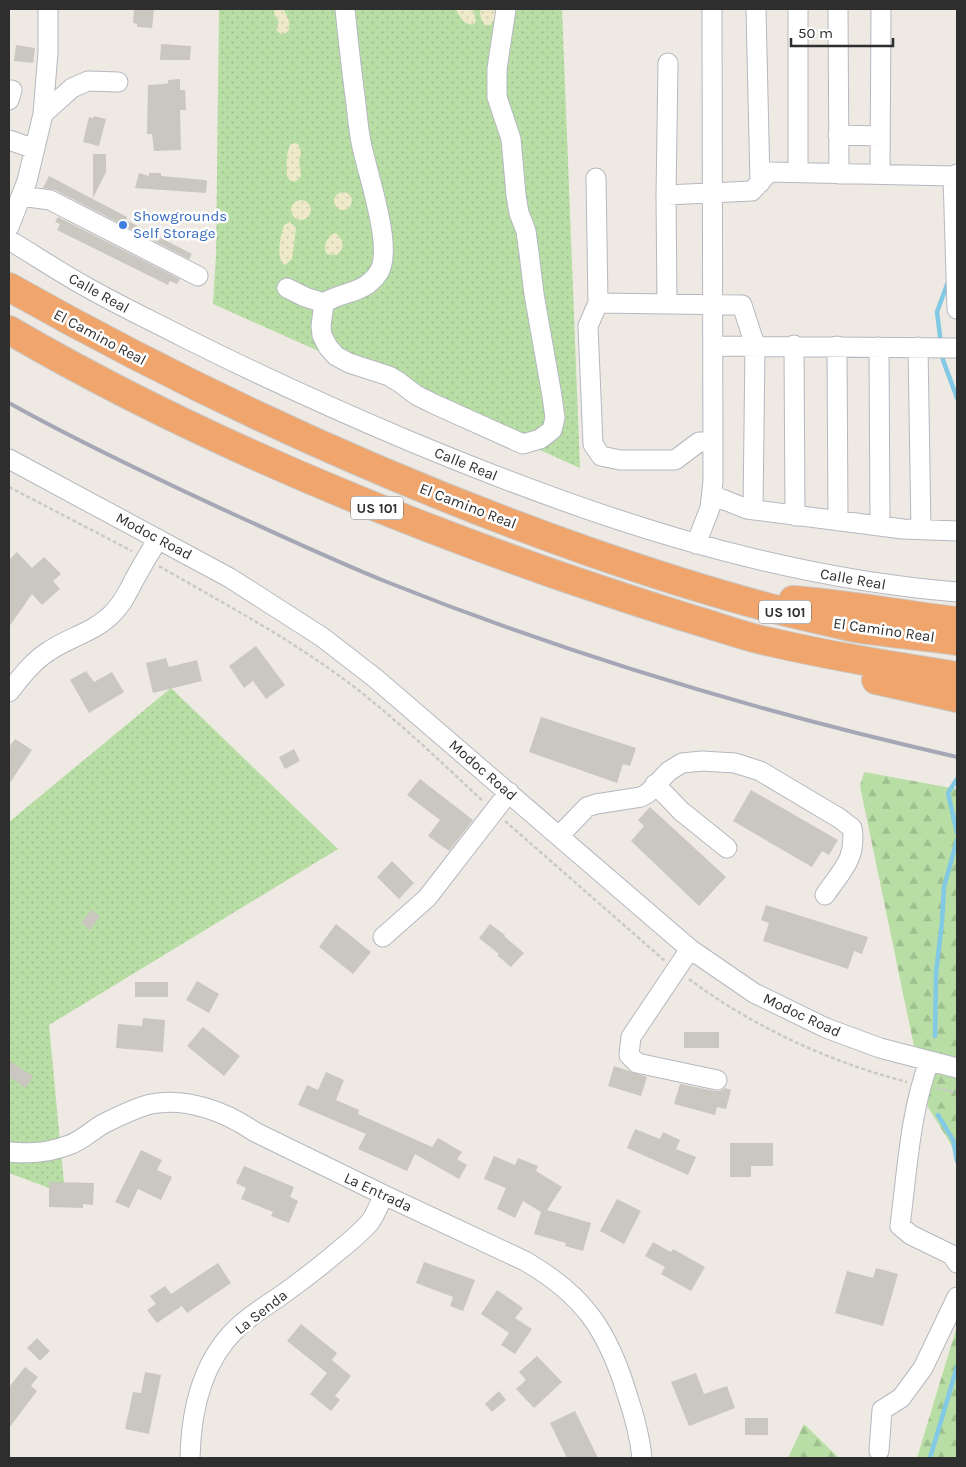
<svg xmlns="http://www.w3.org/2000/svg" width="966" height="1467" font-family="Karla,sans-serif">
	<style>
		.grass { fill: url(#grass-dots) }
		.forest { fill: url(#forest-firs) }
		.sand { fill: url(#sand-dots) }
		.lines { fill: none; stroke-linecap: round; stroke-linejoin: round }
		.stream { stroke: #81c9e4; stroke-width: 4.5 }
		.building { fill: #cac7c0 }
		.minor-casing { stroke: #b5b8c0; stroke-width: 21 }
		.highway-casing { stroke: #c9c9c9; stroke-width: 30 }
		.path { stroke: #c9c9c9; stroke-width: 2.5; stroke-dasharray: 4 2.5; stroke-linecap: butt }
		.minor { stroke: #fff; stroke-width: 19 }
		.highway { stroke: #efa56c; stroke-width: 28 }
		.rail { stroke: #a5a7b6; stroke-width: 4 }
		.shop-dot { fill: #3f7fe0; stroke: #fff; stroke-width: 2 }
		.labels { text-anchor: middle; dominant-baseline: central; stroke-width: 5; stroke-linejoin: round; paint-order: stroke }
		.shield { fill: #fff; stroke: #6d6d6d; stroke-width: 1 }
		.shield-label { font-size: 14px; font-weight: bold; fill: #2e2e2e }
		.shop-label { font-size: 15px; fill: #366cbe; stroke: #fff; text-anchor: start }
		.street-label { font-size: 15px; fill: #2e2e2e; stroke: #fff }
	</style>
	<defs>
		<pattern id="grass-dots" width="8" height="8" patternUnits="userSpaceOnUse" patternTransform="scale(1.25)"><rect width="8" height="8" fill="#b8dea5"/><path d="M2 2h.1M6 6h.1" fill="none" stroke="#9ebf8e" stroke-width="1.8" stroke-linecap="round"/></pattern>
		<pattern id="forest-firs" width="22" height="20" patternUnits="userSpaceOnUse" patternTransform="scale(1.25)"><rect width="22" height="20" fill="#b8dea5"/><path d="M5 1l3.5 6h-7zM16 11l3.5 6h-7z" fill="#9ebf8e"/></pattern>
		<pattern id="sand-dots" width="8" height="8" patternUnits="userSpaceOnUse" patternTransform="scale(1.25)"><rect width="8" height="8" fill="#eee9c9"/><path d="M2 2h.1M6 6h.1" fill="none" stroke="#ccc8ad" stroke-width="1.8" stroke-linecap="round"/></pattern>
	</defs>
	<rect width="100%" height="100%" fill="#eee9e2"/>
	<path class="grass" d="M219,9h343l18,459 -367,-164 3,-49z
		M171,688l167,161 -289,176 16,169 -56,-21v-351z"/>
	<path class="forest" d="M864,772l93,17v365l-31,-50 -66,-318z
		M957,1326v132h-40z
		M804,1424l35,34h-51z"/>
	<path class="sand" d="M275,9l9,1 5,11v9l-3,3 -5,1 -5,-4 3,-8 -5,-8z
		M456,9h17l3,12 -2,3c-9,3 -15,-8 -18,-15z
		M481,9h14v10l-4,6h-6c-4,-5 -6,-10 -4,-16z
		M295,143l3,1 3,8 -2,10 2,14 -3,4 -5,2 -6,-4c0,-11 -2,-25 4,-34z
		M334 201a9 9 0 1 1 18 0a9 9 0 1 1-18 0Z
		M291 210a10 10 0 1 1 20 0a10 10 0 1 1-20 0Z
		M290,222l6,6 -4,31 -7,6 -3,-2c-5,-11 -2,-26 2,-38z
		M336,233l7,9 -1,7 -5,6 -10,-1c-4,-7 -1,-15 6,-20z"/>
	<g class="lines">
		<path class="stream" d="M941,344l-4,-32 11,-30
			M942,352l1,8 14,38
			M957,779l-9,14 9,40
			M935,1036l1,-63 6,-51 2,-35 13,-47
			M938,1115l15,25 4,21
			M930,1458l27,-91"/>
	</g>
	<path class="building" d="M134,9h20l-2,19 -15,-1v-3l-4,-1z
		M161,44l30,2 -1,14h-30z
		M16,45l19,3 -2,15 -19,-2z
		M180,79v11h5l1,20h-6l1,40 -27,1 -2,-17h-5l1,-49 16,-1 4,-1v-3z
		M94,116l12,3 -7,27 -16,-4 6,-25 4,1z
		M93,154h13v18l-13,26z
		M139,173l10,3v-3h12v3l44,4 2,1 -1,12 -71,-5z
		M49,176l78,41 -1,3 66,34 -3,5 -134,-69 -12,-2z
		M58,217l122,62 -3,5 -7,-3 -2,4 -111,-55 3,-6 -5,-2z
		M17,552l15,16 12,-11 17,17 -8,7 7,8 -18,16 -10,-11 -23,33v-67z
		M256,646l29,39 -19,14 -13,-18 -9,7 -15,-22z
		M166,658l3,9 28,-7 5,21 -49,12 -7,-30z
		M86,671l8,11 18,-10 12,20 -35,21 -19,-33z
		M541,717l95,31 -6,18 -7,-2 -6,19 -88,-31z
		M15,739l17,11 -23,34v-37z
		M294,749l6,12 -15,8 -6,-12z
		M420,779l53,41 -24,31 -21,-15 12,-16 -33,-25z
		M751,790l87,50 -9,15 -7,-4 -10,16 -79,-46z
		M650,807l76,70 -27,29 -68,-65 13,-15 -6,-6z
		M392,861l22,22 -15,16 -22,-22z
		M766,905l102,32 -6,17 -8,-3 -6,18 -85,-28 6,-18 -8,-3z
		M91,910l9,6 -10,14 -9,-7z
		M336,924l35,28 -18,22 -34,-27z
		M490,924l15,11 -1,1 20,17 -13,14 -14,-12 2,-1 -20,-16z
		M197,981l22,13 -10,19 -23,-13z
		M135,982h33v15h-33z
		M143,1018l22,2 -2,32 -47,-4 2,-24 24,2z
		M203,1027l37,29 -16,20 -37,-30z
		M684,1032h35v16h-35z
		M9,1061l24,15 -7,12 -17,-11z
		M614,1066l33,11 -6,19 -33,-10z
		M326,1072l18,8 -8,20 23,10 -1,4 74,33 6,-9 24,14 -5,7 10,6 -8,14 -44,-25 -8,17 -49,-22 8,-15 -68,-29 9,-20 11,5z
		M680,1084l35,7h5l5,-3 6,2 -5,19 -9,-2 -2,8 -41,-11z
		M635,1129l25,10 3,-7 17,8 -4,9 20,8 -8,18 -61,-27z
		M730,1143h43v23h-22v11h-21z
		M141,1150l21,10 -5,10 15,7 -11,23 -23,-11 -9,19 -14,-6z
		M494,1156l21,9 3,-7 20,8 -2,5 26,16 -15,23 44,13 -8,28 -18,-5 1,-3 -32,-9 7,-22 -18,-11 -8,17 -18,-9 9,-21 -22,-9z
		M244,1166l50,21 -4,10 8,4 -9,22 -18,-7 2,-4 -32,-13 5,-11 -10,-5z
		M49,1182l45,1 -1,22 -10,-1v4l-34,-1z
		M617,1199l24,12 -17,33 -24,-13z
		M653,1242l18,10 2,-3 32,18 -14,24 -30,-17 4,-7 -20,-11z
		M424,1262l51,18 -12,31 -13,-5 3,-9 -37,-14z
		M218,1263l13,20 -44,30 -5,-7 -25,17 -10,-13 9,-6 -6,-8 15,-10 6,8z
		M876,1268l22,6 -15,52 -48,-13 12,-42 26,7z
		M497,1290l26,18 -8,10 17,11 -17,25 -14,-9 8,-12 -28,-19z
		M301,1324l36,29 -5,7 19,16 -16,20 5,4 -9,11 -21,-17 17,-21 -40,-32z
		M37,1338l13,13 -10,10 -13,-13z
		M537,1356l25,26 -28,26 -18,-19 10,-9 -7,-8z
		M25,1367l13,10 -7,9 6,5 -28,37v-41z
		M145,1372l16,3 -12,59 -24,-5 8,-37 8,1z
		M696,1373l8,21 23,-8 8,22 -46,18 -18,-44z
		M499,1391l7,9 -14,12 -7,-8z
		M575,1411l23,47h-31l-17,-35z
		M745,1418h23v17h-23z"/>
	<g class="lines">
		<defs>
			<path id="minor" d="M756,9l4,174
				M798,9v164
				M838,9l1,165
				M668,63l-2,132 86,-4 17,-19 184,4
				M9,100l3,-10
				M43,114l5,-62v-43
				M838,135l42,1
				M9,140l26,9
				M880,174l1,-165
				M957,174l-4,2 4,133
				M596,178l2,125 144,2 13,40 -2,165
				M666,195l1,109
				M21,196l29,4 148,76
				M9,227l18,-46 16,-67 29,-26 16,-7 30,1
				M9,240c25,15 49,31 74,45 33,19 67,35 100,52 74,37 148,71 224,103 177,74 357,136 550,152
				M287,288l18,9 19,6c20,-13 40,-8 55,-31 15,-25 -13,-102 -18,-130 -3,-15 -4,-31 -6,-46 -4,-29 -7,-58 -10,-87
				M324,303l-3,23 1,9 6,12 8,9 13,7 40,13 10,6 17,13 18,9 89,40 17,-5 12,-9 3,-12 -3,-22 -18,-102 -5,-41 -3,-22 -7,-18 -3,-18 -5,-56 -14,-42v-28l9,-60
				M598,303l-10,23 5,118 8,12 19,4h55l24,-18h14
				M794,345l1,171
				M713,346l244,2
				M837,346l1,175
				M879,347l1,179
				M918,347l3,183
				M9,459l221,119 92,59 53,41 315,271 64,44 72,35 54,20 77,20
				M712,495l35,14 156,20 54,2
				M696,544l14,-36 3,-27 -1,-472
				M9,692c12,-15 24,-31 40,-41 21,-14 45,-19 63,-37 10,-10 13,-17 19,-28 8,-16 18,-32 27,-47
				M655,784l26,27 46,37
				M559,836l28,-29 9,-3 45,-7 7,-4 21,-22 13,-8 20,-2 33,2 25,8 79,47 13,10c5,31 -11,43 -27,67
				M383,937l44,-39 82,-106
				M690,949l-59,88 -2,18 8,8 80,17
				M929,1062c-19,50 -22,110 -29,164l11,9 41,20 5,8
				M9,1152c20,2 40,1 60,-7 13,-4 24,-16 36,-22 14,-7 30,-15 46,-19 36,-7 75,8 104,28l129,63 141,66c59,34 83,70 102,133 7,21 13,43 15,64
				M879,1451l3,-41 19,-12 22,-30 34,-71
				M190,1458c1,-47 11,-95 46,-129 12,-12 28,-22 43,-32 17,-12 34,-25 51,-39 13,-11 29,-23 40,-36 6,-8 9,-18 14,-27"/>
			<path id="highway" d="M9,287c186,105 379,194 581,265 75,26 149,50 226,67 15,3 30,8 45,10 32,5 64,7 96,12
				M9,330c173,101 359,179 548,245 50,17 100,34 151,49 19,6 39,13 58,17 64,15 127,25 191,35
				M793,600c55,4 109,15 164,21
				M876,680l81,18"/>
		</defs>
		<use href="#minor" class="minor-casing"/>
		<use href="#highway" class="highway-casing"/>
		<path class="path" d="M9,487l123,64
			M159,566c53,31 108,60 159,95 60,40 112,91 165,140
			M505,821l160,140
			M689,979c64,48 141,83 218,103
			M937,1088l20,5"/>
		<use href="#minor" class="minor"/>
		<use href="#highway" class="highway"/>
		<path class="rail" d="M9,403c72,40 148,76 224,111 51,23 102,47 154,68 185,74 376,131 570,175"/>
	</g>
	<circle class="shop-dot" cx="123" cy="225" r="5"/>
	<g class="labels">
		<g class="shield">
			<rect x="351" y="496.5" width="52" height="23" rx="4"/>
			<rect x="759" y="600.5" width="52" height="23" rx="4"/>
		</g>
		<g class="shield-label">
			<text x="377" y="508">US 101</text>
			<text x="785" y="612">US 101</text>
		</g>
		<g class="shop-label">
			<text x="133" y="216">Showgrounds<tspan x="133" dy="17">Self Storage</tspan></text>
		</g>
		<g class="street-label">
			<text transform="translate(99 293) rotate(29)">Calle Real</text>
			<text transform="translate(100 337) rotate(28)">El Camino Real</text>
			<text transform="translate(466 464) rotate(22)">Calle Real</text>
			<text transform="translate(468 506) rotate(21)">El Camino Real</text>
			<text transform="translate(154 536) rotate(28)">Modoc Road</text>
			<text transform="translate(853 579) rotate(10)">Calle Real</text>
			<text transform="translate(884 630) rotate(8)">El Camino Real</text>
			<text transform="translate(483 770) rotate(41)">Modoc Road</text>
			<text transform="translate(802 1015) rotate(25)">Modoc Road</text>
			<text transform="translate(378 1192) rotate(25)">La Entrada</text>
			<text transform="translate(261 1312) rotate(-38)">La Senda</text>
		</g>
	</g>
	<rect width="966" height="1467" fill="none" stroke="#2e2e2e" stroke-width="20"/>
	<path d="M791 38v8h102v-8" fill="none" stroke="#2e2e2e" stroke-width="2.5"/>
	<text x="798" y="38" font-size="15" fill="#2e2e2e" stroke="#ffffff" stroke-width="4" paint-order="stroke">50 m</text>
</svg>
